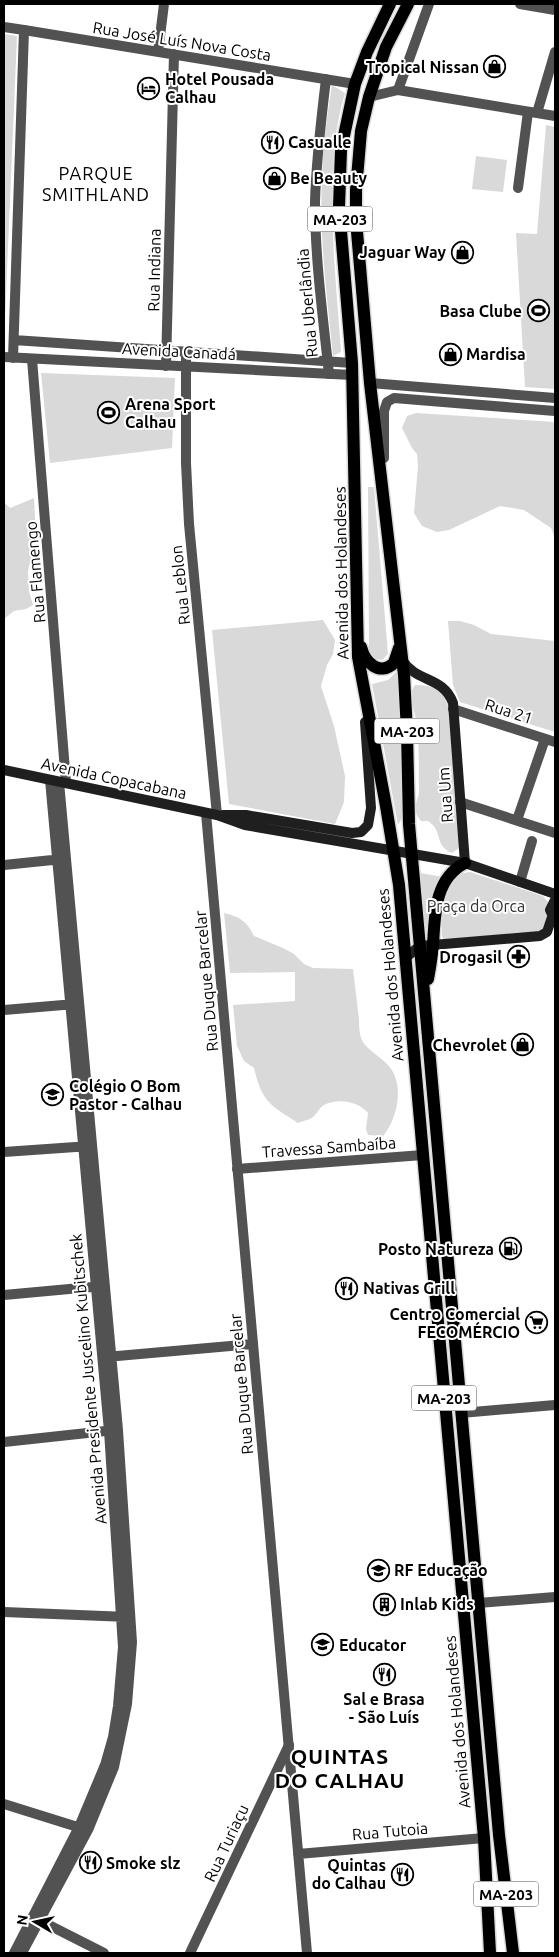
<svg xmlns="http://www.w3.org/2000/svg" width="559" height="1957" font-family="Ubuntu,sans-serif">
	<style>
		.green { fill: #d9d9d9 }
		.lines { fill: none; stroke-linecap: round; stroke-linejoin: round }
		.primary-casing { stroke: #dbdbdb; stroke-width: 15 }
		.minor { stroke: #525252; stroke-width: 10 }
		.tertiary { stroke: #525252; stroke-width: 10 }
		.secondary { stroke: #1f1f1f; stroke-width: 10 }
		.primary { stroke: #000; stroke-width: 12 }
		.labels { text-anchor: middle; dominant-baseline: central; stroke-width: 4; stroke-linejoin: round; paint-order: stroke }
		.shield { fill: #fff; stroke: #4c4c4c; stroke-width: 1 }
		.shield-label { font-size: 15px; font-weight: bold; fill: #000 }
		.street-label { font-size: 16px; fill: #000; stroke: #fff }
		.poi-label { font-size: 16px; font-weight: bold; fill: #000; stroke: #fff; text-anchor: start }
		.park-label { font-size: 16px; fill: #303030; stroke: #fff }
		.neighbourhood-label { font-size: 18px; letter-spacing: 1px; fill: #000; stroke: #fff }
		.district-label { font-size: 21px; font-weight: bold; letter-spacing: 1px; fill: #000; stroke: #fff }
	</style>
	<rect width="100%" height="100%" fill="#fff"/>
	<path class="green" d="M4,34l13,2 -12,283h-1z
		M332,85l13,8c-23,74 -9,181 -4,259l-8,4c-6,-59 -14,-120 -11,-180 1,-30 5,-61 10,-91z
		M546,125l9,2v262l-30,-2 -9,-154 21,1z
		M476,156l31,4 -4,32 -31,-3z
		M41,373l134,5 -3,70 -122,15z
		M416,413l139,9v116l-4,-10 -27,-18 -24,-4 -51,24 -12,2 -15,-6 -8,-13 4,-47 -1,-12 -5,-6 -10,-20 5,-12z
		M368,487h6l14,167 -6,6 -7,-1 -6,-9z
		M34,498l2,39 -8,34 1,20 4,14 -7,4 -12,2 -10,8v-117l6,6z
		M323,620l12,20 -2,14 -6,11 -6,21 13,40 11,50 -1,26 -9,22 -106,-20 -17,-174z
		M448,621h12l14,4 17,9 64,7v91l-95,-30 -7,-17z
		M397,671l5,70v77l-4,7 -26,-141 16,-4z
		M415,685c20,0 29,6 35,26l10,133 -2,5 -6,4c-19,-8 -8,-22 -24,-32h-7c-8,-8 -6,-17 -2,-27 -1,-27 2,-56 -5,-83 -2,-8 -5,-19 1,-26z
		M470,872l73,24 5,6 -1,23 -6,7 -97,7 -2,-2c-1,-22 0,-46 17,-63z
		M420,873l23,4 -14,51 -4,1z
		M224,913c16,4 23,8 30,23l29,12 11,6 10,10 9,4 40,1c2,17 4,33 6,50 0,6 0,13 2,19 4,11 19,18 27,27 17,18 10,53 -5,71l-15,-1 -2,-6 2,-16c-10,-12 -30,-15 -44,-8 -5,3 -7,9 -11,12 -4,3 -11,4 -15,6 -28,-18 -36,-21 -44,-55l-10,-7 -7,-15 -4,-41 62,-4v-29l-65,1z"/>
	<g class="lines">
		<defs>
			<path id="primary" d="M390,4l-23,48 -12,32 -14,66 -2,57 13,156 6,294 28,149 13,79 85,953 6,115
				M408,4l-22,43 -17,50 -8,34 -5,59v30l14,163 34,292 3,57 2,92 90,1011 14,118
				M361,647c4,15 18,30 33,16l5,-15
				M428,979c2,-11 4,-23 5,-34 2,-30 1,-66 32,-82"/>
		</defs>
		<use href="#primary" class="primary-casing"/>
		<path class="minor" d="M520,4l35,6
			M24,30l331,54
			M158,52l6,-48
			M326,79c-5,41 -10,82 -11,123 0,57 8,115 14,172
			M398,90l31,-86
			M369,97l29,-7 157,26
			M537,113l18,-61
			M518,188l10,-76
			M32,359l34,424
			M166,366l8,-312
			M453,709l102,33
			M460,802l95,31
			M517,820l28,-81
			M4,865l58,-6
			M520,882l12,-41
			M4,1010l71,-6
			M4,1152l86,-6
			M237,1169l186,-14
			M4,1295l98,-9
			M106,1357l147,-13
			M461,1413l94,-8
			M4,1442l111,-12
			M478,1603l77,-6
			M4,1612l124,5
			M4,1804l80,25
			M35,1918l69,35
			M14,1953l65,-126 26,-62 8,-28 5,-31 5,-59 -14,-216 -59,-651
			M22,1953l66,-123 26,-63 13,-63 5,-62 -14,-212 -59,-648
			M190,1953l99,-208"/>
		<path class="tertiary" d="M4,27l20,3 -11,328
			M14,340l338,23
			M186,352v111l3,61 28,291
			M4,357l348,18
			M370,383l185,15
			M384,458v-47l3,-9 7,-4 161,13
			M206,813l101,1140
			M298,1854l186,-16"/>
		<path class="secondary" d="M402,660c15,23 41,16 51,43l12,160
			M4,770l213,45 28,10 220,38 90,31
			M223,815h23l106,18 9,-1 7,-7 3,-17 -6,-86
			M555,900l-5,10 5,11
			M405,958l15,-12 120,-10 7,-4 5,-15"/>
		<use href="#primary" class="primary"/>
	</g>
	<defs>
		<symbol id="shop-ring" viewBox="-11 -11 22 22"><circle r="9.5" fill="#fff" stroke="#000" stroke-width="1.5"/><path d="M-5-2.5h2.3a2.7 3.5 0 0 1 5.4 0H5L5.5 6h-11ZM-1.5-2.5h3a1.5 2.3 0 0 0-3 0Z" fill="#000"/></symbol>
		<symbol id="hotel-ring" viewBox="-11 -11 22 22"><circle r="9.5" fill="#fff" stroke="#000" stroke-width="1.5"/><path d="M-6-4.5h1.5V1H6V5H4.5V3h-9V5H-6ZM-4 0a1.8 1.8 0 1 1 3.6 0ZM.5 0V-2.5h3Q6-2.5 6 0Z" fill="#000"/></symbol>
		<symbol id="restaurant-ring" viewBox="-11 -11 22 22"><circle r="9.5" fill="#fff" stroke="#000" stroke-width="1.5"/><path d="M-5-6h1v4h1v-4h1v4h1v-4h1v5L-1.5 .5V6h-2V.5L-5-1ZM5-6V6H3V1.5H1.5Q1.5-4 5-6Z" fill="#000"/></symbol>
		<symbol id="stadium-ring" viewBox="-11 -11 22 22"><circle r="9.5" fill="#fff" stroke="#000" stroke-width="1.5"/><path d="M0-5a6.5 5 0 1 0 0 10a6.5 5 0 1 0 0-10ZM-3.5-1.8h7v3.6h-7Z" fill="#000"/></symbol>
		<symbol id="pharmacy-ring" viewBox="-11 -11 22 22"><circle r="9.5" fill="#fff" stroke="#000" stroke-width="1.5"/><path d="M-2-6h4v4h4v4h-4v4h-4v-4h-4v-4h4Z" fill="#000"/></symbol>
		<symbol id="school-ring" viewBox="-11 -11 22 22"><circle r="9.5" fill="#fff" stroke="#000" stroke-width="1.5"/><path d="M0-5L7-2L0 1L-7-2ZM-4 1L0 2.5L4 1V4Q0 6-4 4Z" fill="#000"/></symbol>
		<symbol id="fuel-ring" viewBox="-11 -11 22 22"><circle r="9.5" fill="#fff" stroke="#000" stroke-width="1.5"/><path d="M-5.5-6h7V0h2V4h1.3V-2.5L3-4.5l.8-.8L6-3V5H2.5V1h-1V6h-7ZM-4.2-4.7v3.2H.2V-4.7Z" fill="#000"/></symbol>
		<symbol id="supermarket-ring" viewBox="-11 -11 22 22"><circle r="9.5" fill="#fff" stroke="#000" stroke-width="1.5"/><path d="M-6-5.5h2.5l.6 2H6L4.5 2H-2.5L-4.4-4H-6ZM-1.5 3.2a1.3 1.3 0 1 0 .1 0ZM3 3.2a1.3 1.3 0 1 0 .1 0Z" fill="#000"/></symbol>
		<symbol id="building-ring" viewBox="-11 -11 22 22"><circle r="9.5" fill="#fff" stroke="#000" stroke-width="1.5"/><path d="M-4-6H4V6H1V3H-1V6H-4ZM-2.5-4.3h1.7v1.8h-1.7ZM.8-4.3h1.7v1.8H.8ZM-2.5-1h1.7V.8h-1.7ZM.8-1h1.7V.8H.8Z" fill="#000"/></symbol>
	</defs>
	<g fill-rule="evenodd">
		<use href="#shop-ring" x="482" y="54" width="25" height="25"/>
		<use href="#hotel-ring" x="136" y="76" width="25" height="25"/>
		<use href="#restaurant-ring" x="260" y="130" width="25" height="25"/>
		<use href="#shop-ring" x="262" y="166" width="25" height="25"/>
		<use href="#shop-ring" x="450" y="240" width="25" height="25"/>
		<use href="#stadium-ring" x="526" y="298" width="25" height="25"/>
		<use href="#shop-ring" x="438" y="342" width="25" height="25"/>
		<use href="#stadium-ring" x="96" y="400" width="25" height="25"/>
		<use href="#pharmacy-ring" x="506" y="944" width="25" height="25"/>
		<use href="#shop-ring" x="510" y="1032" width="25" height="25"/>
		<use href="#school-ring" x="40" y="1082" width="25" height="25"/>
		<use href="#fuel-ring" x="498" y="1236" width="25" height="25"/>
		<use href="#restaurant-ring" x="334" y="1276" width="25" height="25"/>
		<use href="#supermarket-ring" x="524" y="1310" width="25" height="25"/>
		<use href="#school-ring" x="366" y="1558" width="25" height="25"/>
		<use href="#building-ring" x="372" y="1592" width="25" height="25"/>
		<use href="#school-ring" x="310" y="1632" width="25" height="25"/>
		<use href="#restaurant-ring" x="372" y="1662" width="25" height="25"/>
		<use href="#restaurant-ring" x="78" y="1850" width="25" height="25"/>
		<use href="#restaurant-ring" x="390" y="1862" width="25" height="25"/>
	</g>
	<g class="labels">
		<g class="shield">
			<rect x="307.5" y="206.5" width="65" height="25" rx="4"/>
			<rect x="374.5" y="718.5" width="65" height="25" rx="4"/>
			<rect x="411.5" y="1385.5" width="65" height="25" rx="4"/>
			<rect x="473.5" y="1881.5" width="65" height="25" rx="4"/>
		</g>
		<g class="shield-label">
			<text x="340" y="219">MA-203</text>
			<text x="407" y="731">MA-203</text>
			<text x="444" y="1398">MA-203</text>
			<text x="506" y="1894">MA-203</text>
		</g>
		<g class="street-label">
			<text transform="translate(182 41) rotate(9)">Rua José Luís Nova Costa</text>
			<text transform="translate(154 270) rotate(-89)">Rua Indiana</text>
			<text transform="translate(307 303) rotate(-95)">Rua Uberlândia</text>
			<text transform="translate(179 351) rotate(3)">Avenida Canadá</text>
			<text transform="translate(35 572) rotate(-95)">Rua Flamengo</text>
			<text transform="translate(341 573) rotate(-91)">Avenida dos Holandeses</text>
			<text transform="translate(180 585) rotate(-96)">Rua Leblon</text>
			<text transform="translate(509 711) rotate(18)">Rua 21</text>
			<text transform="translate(114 778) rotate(12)">Avenida Copacabana</text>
			<text transform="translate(445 795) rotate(-94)">Rua Um</text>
			<text transform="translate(390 975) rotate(-95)">Avenida dos Holandeses</text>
			<text transform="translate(206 981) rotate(-95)">Rua Duque Barcelar</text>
			<text transform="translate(329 1147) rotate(-4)">Travessa Sambaíba</text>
			<text transform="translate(88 1379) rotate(-95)">Avenida Presidente Juscelino Kubitschek</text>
			<text transform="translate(241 1384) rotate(-95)">Rua Duque Barcelar</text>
			<text transform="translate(457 1722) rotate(-95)">Avenida dos Holandeses</text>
			<text transform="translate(390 1831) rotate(-5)">Rua Tutoia</text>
			<text transform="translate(226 1843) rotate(-65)">Rua Turiaçu</text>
		</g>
		<g class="poi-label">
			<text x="479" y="67" text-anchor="end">Tropical Nissan</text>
			<text x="165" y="79">Hotel Pousada<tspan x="165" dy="18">Calhau</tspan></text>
			<text x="288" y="142">Casualle</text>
			<text x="290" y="178">Be Beauty</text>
			<text x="446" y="252" text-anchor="end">Jaguar Way</text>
			<text x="522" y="311" text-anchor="end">Basa Clube</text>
			<text x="466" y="354">Mardisa</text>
			<text x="125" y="404">Arena Sport<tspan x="125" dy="18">Calhau</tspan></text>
			<text x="502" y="957" text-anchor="end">Drogasil</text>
			<text x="507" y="1045" text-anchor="end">Chevrolet</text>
			<text x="69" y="1086">Colégio O Bom<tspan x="69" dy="18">Pastor - Calhau</tspan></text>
			<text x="494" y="1249" text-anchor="end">Posto Natureza</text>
			<text x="363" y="1288">Nativas Grill</text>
			<text x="520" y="1314" text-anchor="end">Centro Comercial<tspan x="520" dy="18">FECOMÉRCIO</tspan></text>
			<text x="394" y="1570">RF Educação</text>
			<text x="400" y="1604">Inlab Kids</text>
			<text x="339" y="1645">Educator</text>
			<text x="384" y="1699" text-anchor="middle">Sal e Brasa<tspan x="384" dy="18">- São Luís</tspan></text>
			<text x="106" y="1863">Smoke slz</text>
			<text x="386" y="1865" text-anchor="end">Quintas<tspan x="386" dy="18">do Calhau</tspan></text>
		</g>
		<g class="park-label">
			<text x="476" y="906">Praça da Orca</text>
		</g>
		<g class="neighbourhood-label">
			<text x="96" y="173">PARQUE<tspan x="96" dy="21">SMITHLAND</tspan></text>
		</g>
		<g class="district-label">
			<text x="340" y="1756">QUINTAS<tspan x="340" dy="24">DO CALHAU</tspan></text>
		</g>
	</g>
	<rect width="559" height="1957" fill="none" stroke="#000000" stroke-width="10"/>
	<g transform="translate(35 1922) rotate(279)" stroke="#ffffff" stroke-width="4" paint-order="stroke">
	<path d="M0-4L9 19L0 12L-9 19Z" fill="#000000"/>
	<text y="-8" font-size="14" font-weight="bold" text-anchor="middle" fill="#000000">N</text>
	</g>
</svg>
